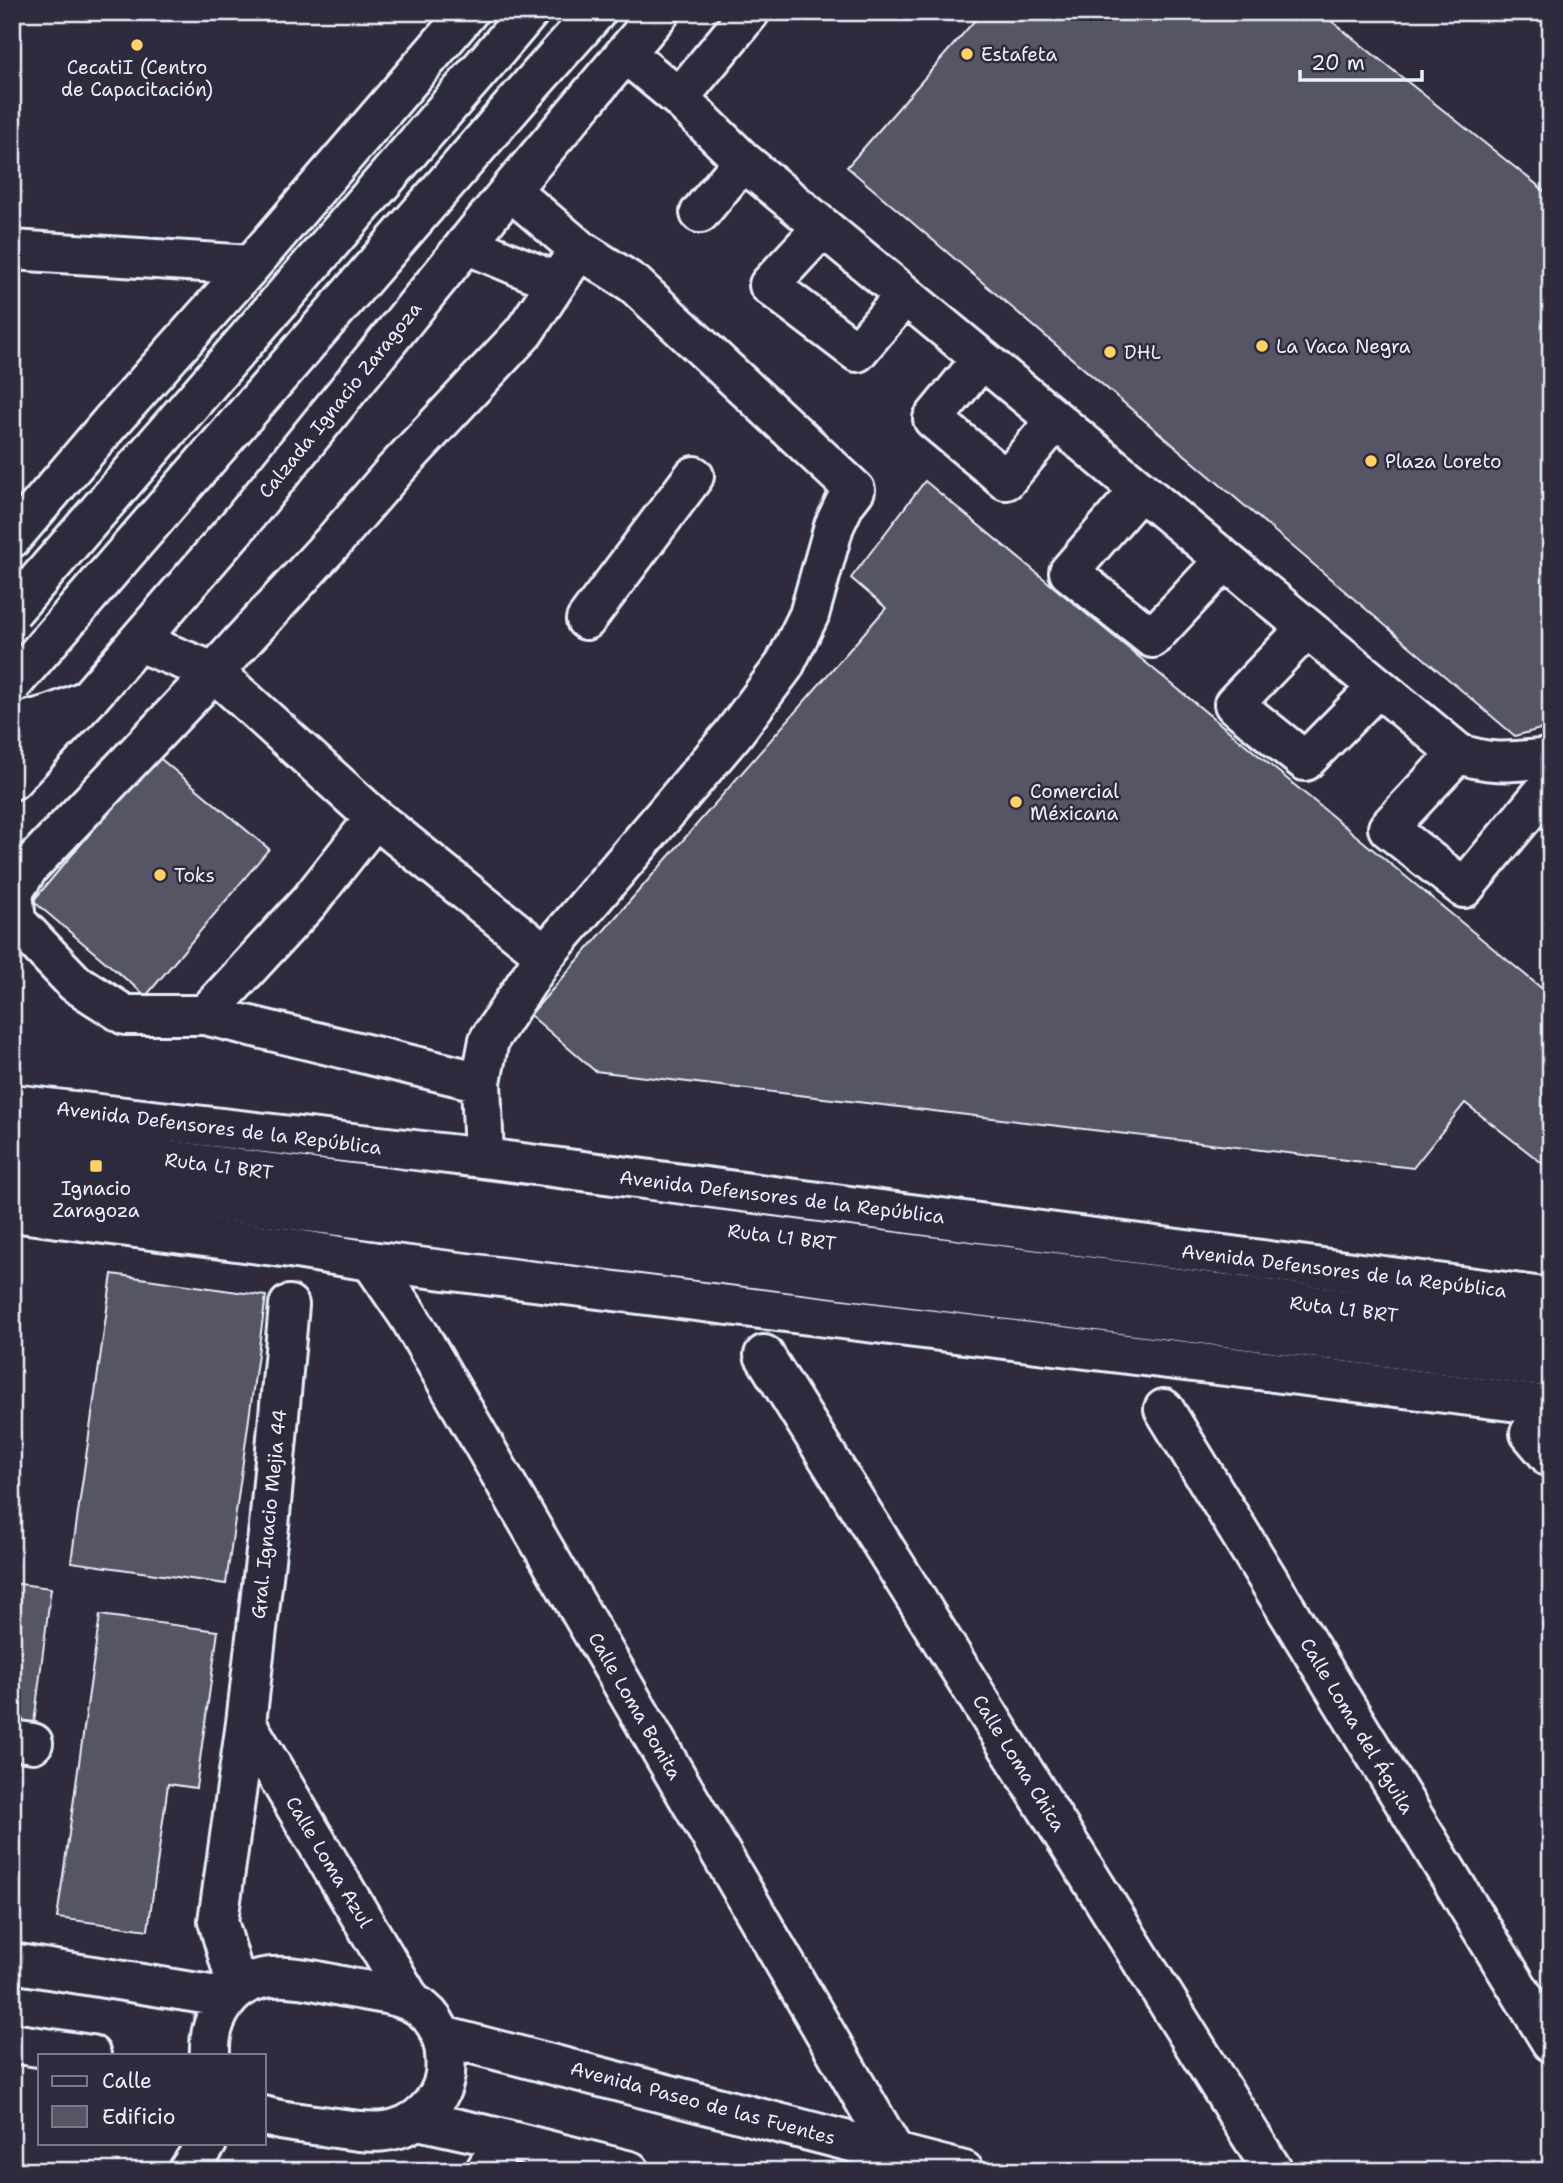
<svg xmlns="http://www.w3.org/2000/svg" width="1563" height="2183" font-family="'Shantell Sans',sans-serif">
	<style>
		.building { fill: #575565; stroke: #e8f1f8; stroke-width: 2 }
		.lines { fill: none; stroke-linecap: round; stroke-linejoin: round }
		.minor-casing { stroke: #e8f1f8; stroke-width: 44 }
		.major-casing { stroke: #e8f1f8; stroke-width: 44 }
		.minor { stroke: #2f2a3d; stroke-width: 38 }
		.major { stroke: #2f2a3d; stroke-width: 38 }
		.major-bridge-casing { stroke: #e8f1f8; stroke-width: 44; stroke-linecap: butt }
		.major-bridge { stroke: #2f2a3d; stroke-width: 38 }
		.poi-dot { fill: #ffd166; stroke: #2f2a3d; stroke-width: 2.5 }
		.labels { text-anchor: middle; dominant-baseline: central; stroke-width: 5; stroke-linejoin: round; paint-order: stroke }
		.poi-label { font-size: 19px; fill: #e8f1f8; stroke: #2f2a3d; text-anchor: start }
		.street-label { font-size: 19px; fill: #e8f1f8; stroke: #2f2a3d }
	</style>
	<rect width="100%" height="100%" fill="#2f2a3d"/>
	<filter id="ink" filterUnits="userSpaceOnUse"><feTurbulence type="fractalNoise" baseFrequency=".0143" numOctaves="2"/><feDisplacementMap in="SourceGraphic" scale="14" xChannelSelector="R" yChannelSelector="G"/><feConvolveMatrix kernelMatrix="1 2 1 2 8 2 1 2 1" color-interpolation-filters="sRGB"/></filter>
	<g filter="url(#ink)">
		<path class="building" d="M982,12h338l231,184v530l-36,10 -668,-569z
			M925,481l626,515v174l-86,-67 -52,65 -818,-97 -65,-56 356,-407 -35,-30z
			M156,755l113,94 -123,147 -113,-95z
			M112,1274l154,22 -40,288 -155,-22z
			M12,1583l39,5 -18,143 -21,-3z
			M100,1615l118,16 -22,157 -28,-4 -20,146 -91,-12z"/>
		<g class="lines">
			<defs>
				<path id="minor" d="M626,54l53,44 64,63 715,592c34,13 57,8 93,5
					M679,98l71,-86
					M700,213l43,-52
					M823,227l-54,58 88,67 48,-57
					M466,244l90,38
					M12,250l239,15
					M982,359l-49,60 73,61 50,-60
					M1140,490l-71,82 83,66 73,-78
					M586,620l108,-144
					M1307,628l-73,76 71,57 73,-74
					M138,642l76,30 -185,195 -16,25 3,29 59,62 50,32h80l276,67
					M1458,753l-70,75 76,60 87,-105
					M545,955l-170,-137 -161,-146 119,-130 62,-72 129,-138 55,-83
					M205,1015l104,-113 66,-84
					M12,1140l1539,195
					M484,1158l-3,-76 8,-42 56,-85 188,-221 51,-68 25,-51 25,-89 11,-23 10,-13 -221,-206 -55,-35 -69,-59
					M12,1175l1539,193
					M371,1261l37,54 487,838
					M764,1355l509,816
					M1164,1409l387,633
					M1530,1433l21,25
					M246,1723l165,278
					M12,1740l21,3
					M12,1963l217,35
					M238,1990l-20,-69 28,-198 23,-197 20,-221
					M442,2036l522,135
					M12,2043l79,12
					M210,2055c-2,-37 21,-75 62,-78 26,-2 53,6 79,11 27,5 58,6 78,27 15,17 18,38 16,59 -2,15 -9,27 -19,37 -29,30 -67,20 -104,15 -20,-3 -39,-4 -58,-10
					M418,2120l73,16 139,35
					M188,2171l19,-28
					M485,2171l14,-22"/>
				<path id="major" d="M496,51l33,-39
					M531,85l65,-73
					M12,538l98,-115 141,-158 217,-253
					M12,720c25,3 50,-10 72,-19
					M12,780l76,-81 154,-178 268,-331 150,-178
					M12,1104l472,54 1067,140
					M12,1212l278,36 81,13 1180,145"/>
			</defs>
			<use href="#minor" class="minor-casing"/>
			<use href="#major" class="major-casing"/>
			<use href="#minor" class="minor"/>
			<use href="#major" class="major"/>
			<defs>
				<path id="major-bridge" d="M12,611l484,-560
					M12,684l519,-599"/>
			</defs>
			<use href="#major-bridge" class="major-bridge-casing"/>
			<use href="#major-bridge" class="major-bridge"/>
		</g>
	</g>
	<g class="poi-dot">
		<circle cx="137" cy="45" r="7"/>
		<circle cx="967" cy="54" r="7"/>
		<circle cx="1262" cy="346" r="7"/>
		<circle cx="1110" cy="352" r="7"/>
		<circle cx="1371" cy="461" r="7"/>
		<circle cx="1016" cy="802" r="7"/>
		<circle cx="160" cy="875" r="7"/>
		<rect x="89" y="1159" width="14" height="14" rx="3.5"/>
	</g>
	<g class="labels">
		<g class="poi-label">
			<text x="981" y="54">Estafeta</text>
			<text x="137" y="67" text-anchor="middle">CecatiI (Centro<tspan x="137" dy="22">de Capacitación)</tspan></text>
			<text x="1276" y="346">La Vaca Negra</text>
			<text x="1124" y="352">DHL</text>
			<text x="1385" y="461">Plaza Loreto</text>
			<text x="1030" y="791">Comercial<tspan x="1030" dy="22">Méxicana</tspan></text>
			<text x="174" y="875">Toks</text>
			<text x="96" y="1188" text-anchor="middle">Ignacio<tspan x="96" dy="22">Zaragoza</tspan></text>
		</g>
		<g class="street-label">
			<text transform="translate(340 400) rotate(-51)">Calzada Ignacio Zaragoza</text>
			<text transform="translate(219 1128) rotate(7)">Avenida Defensores de la República</text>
			<text transform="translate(219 1166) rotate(7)">Ruta L1 BRT</text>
			<text transform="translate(782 1197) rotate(7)">Avenida Defensores de la República</text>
			<text transform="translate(782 1237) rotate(7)">Ruta L1 BRT</text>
			<text transform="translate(1344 1271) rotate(7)">Avenida Defensores de la República</text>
			<text transform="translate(1344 1309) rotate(7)">Ruta L1 BRT</text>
			<text transform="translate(269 1514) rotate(-84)">Gral. Ignacio Mejia 44</text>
			<text transform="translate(635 1706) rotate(60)">Calle Loma Bonita</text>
			<text transform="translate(1357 1726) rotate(59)">Calle Loma del Águila</text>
			<text transform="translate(1019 1763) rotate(58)">Calle Loma Chica</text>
			<text transform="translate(329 1862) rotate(59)">Calle Loma Azul</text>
			<text transform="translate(703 2103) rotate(15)">Avenida Paseo de las Fuentes</text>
		</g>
	</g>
	<rect width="1563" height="2183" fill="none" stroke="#2f2a3d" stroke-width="42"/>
	<rect x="21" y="21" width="1521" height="2141" fill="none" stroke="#e8f1f8" stroke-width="2.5" filter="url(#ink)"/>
	<rect x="38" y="2054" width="228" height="91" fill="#2f2a3d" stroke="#797a88" stroke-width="2"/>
	<rect x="52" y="2076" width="35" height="10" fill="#2f2a3d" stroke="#797a88" stroke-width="2"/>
	<text x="102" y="2088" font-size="21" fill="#e8f1f8">Calle</text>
	<rect x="52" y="2106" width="35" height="21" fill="#575565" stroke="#797a88" stroke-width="2"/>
	<text x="102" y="2124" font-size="21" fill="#e8f1f8">Edificio</text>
	<path d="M1300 70v10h122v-10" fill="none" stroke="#e8f1f8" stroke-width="3.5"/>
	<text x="1311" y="70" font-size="21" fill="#e8f1f8" stroke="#2f2a3d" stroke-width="5" paint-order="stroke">20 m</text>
</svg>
